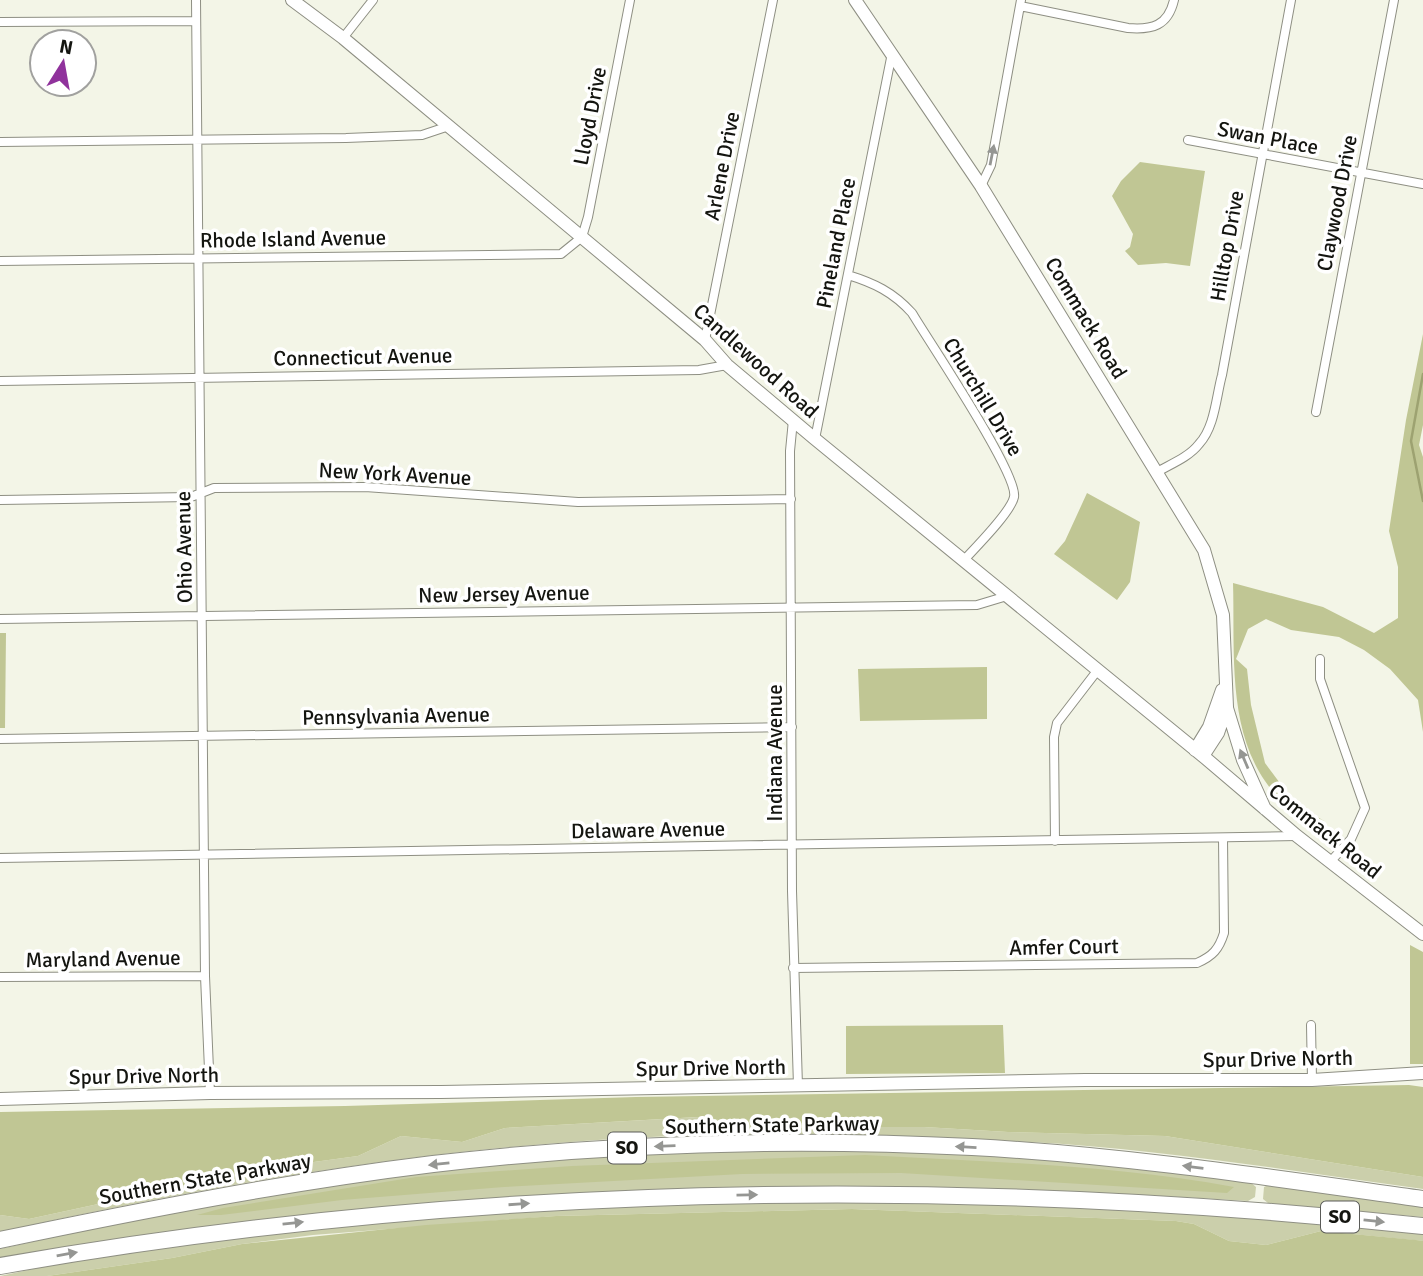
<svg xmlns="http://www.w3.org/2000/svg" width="1423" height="1276" font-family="Signika,sans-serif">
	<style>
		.green { fill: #cbcfab }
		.forest { fill: #c0c694 }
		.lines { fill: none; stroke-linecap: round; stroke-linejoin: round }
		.stream { stroke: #9da271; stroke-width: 2.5 }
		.street-casing { stroke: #8e8f83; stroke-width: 10 }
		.secondary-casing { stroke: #8e8f83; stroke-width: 14 }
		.highway-casing { stroke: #8e8f83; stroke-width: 18 }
		.street { stroke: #fff; stroke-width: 8 }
		.secondary { stroke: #fff; stroke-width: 12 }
		.highway { stroke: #fff; stroke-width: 16 }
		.oneway { fill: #959693 }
		.labels { text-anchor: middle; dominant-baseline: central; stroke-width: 7; stroke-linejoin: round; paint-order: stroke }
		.shield { fill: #fff; stroke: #5a5b58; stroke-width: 2 }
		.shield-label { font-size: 19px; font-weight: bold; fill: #141510 }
		.street-label { font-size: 21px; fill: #141510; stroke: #fff }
	</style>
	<rect width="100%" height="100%" fill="#f3f5e7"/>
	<path class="green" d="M699,1117l70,10h155l84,5 157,4 258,41v12c-131,-18 -262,-40 -393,-47 -148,-9 -299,-12 -447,-1 -196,14 -391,48 -583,91v-17l29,4 226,-49 103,-14 43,-20 61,6 43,-14z
		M764,1151c89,0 178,0 267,7 73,6 146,15 219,24l6,5 -1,10 -7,4c-330,-21 -657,-21 -986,19 -88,11 -175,21 -262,39v-10c168,-38 337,-71 509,-85 85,-8 169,-11 255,-13z
		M1270,1184l153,22v11l-155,-14 -5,-4 1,-12z
		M964,1201l297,16 162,15v9l-102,-10 -55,14 -37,-4 -35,-17 -18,-3 -324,-12 -296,7 -243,19 -71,9 -70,14 -125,18h-47l66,-14 142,-21 146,-16 150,-12 145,-9z"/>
	<path class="forest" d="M1140,162l65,9 -15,95 -24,-3 -28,2 -13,-14 5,-4 3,-13 -21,-38 9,-15z
		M1423,334v91l-4,20 4,12v275l-5,-32 -28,-31 -26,-19 -25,-13 -48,-7 -25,-11 -18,10 -12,30 11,10 4,36 14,58 29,39 30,19 7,23c-23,-19 -49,-38 -66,-63 -38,-55 -30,-133 -32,-198l90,24 51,26 24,-15v-51l-9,-36 17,-111z
		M1087,493l53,29 -10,60 -13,18 -63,-46 11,-13z
		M0,633h6l-1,95h-5z
		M987,667v52l-127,2 -2,-52z
		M1410,945l13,7v112h-13z
		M1003,1025l2,48 -159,1v-48z
		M1409,1085l14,2v90l-258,-41 -157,-4 -84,-5h-156l-70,-10 -193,11 -43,14 -61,-6 -43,20 -103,14 -226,49 -29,-4v-103l345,-6 291,-9z
		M865,1155c123,7 248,10 369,32l-7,6 -326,-20 -159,1 -238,13 -162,13 -121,15h-24l26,-7 193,-31 156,-11z
		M852,1209l324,12 18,3 35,17 37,4 55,-14 95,9 7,1v35h-1376l125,-18 70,-14 184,-19 130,-9z"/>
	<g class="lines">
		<path class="stream" d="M1423,374l-12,67 12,60"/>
		<defs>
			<path id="street" d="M196,0l9,976 5,117
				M1020,6l108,22c24,2 40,-2 46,-28
				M0,22l196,-1
				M343,38l30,-38
				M1188,140l235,44
				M0,142l346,-4 76,-3 27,-9
				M981,186l10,-21 30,-165
				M0,261l561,-7 21,-17 6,-20 42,-217
				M848,275c26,8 45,17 64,38 16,27 107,162 102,184 -3,15 -38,50 -50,63
				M705,340l68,-340
				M0,381l699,-11 28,-5
				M1316,412l78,-412
				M793,420l-3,31 2,440 6,195
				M815,439l77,-386
				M1157,472c14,-8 32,-15 42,-28 16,-17 17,-47 23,-69l69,-375
				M0,500l191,-3 23,-9 151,-1 213,15 213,-3
				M0,619l977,-14 30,-9
				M1320,659v20l45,129 -14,31 -20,22
				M0,739l792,-12
				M1055,841l-1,-104 3,-14 40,-52
				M0,858l1297,-22
				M793,968l404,-5c16,-7 22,-14 27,-30l-1,-95
				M0,977l205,-1
				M1311,1025l1,55"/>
			<path id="secondary" d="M292,0l51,38 362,302 22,25 88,74 388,317 94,80 126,98
				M855,0l126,186 223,364 19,65 4,92 -9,26 -15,23
				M1227,708l16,52 22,49
				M1195,750l14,-23 13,-37
				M0,1099l210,-6 231,-1 644,-12h227l111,-7"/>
			<path id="highway" d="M0,1240c143,-30 287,-58 433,-76 178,-21 360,-26 539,-17 151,8 301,31 451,52
				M0,1266c470,-83 949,-90 1423,-40"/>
		</defs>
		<use href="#street" class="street-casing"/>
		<use href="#secondary" class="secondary-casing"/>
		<use href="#highway" class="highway-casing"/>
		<use href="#street" class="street"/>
		<use href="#secondary" class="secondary"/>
		<use href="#highway" class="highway"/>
	</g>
	<defs><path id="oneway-solid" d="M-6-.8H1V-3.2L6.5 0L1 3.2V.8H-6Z" transform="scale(1.75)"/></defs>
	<g class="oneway">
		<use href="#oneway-solid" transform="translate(992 155) rotate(-79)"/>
		<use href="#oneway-solid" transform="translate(1244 759) rotate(-113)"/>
		<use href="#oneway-solid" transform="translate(665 1146) rotate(178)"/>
		<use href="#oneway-solid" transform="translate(966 1147) rotate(-177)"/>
		<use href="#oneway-solid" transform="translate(439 1164) rotate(174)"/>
		<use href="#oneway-solid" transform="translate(1193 1167) rotate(-173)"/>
		<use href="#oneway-solid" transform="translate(747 1195) rotate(-1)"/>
		<use href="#oneway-solid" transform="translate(519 1204) rotate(-4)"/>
		<use href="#oneway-solid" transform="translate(1374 1221) rotate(6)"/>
		<use href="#oneway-solid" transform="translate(293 1223) rotate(-6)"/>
		<use href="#oneway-solid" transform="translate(67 1254) rotate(-10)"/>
	</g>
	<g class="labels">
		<g class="shield">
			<rect x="608" y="1132.5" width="38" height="31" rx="5"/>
			<rect x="1321" y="1201.5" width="38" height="31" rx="5"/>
		</g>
		<g class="shield-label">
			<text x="627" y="1148">SO</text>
			<text x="1340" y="1217">SO</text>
		</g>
		<g class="street-label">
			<text transform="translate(590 116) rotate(-79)">Lloyd Drive</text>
			<text transform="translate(1268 138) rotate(11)">Swan Place</text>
			<text transform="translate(722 166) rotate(-79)">Arlene Drive</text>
			<text transform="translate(1337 203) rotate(-79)">Claywood Drive</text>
			<text transform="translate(293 239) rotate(-1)">Rhode Island Avenue</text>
			<text transform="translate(836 243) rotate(-79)">Pineland Place</text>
			<text transform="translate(1227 246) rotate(-80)">Hilltop Drive</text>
			<text transform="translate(1086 318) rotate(59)">Commack Road</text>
			<text transform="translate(363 357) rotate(-1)">Connecticut Avenue</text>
			<text transform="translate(756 361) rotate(42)">Candlewood Road</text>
			<text transform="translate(983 397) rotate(59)">Churchill Drive</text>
			<text transform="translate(395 474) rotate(3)">New York Avenue</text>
			<text transform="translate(184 547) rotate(-91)">Ohio Avenue</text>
			<text transform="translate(504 594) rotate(-1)">New Jersey Avenue</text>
			<text transform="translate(396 716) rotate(-1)">Pennsylvania Avenue</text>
			<text transform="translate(775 753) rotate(-90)">Indiana Avenue</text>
			<text transform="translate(648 830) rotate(-1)">Delaware Avenue</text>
			<text transform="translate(1325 831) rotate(39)">Commack Road</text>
			<text transform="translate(1064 947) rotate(-1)">Amfer Court</text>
			<text transform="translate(103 959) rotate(-1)">Maryland Avenue</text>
			<text transform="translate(1278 1059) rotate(-1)">Spur Drive North</text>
			<text transform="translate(711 1068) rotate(-1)">Spur Drive North</text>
			<text transform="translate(144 1076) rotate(-1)">Spur Drive North</text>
			<text transform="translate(772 1125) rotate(-1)">Southern State Parkway</text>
			<text transform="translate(205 1179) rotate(-10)">Southern State Parkway</text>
		</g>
	</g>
	<g transform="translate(63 63) rotate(11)"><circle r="33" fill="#ffffff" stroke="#a1a19f" stroke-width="2"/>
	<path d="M0-5L12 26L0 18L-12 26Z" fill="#90329c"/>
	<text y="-10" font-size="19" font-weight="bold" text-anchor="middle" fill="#141510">N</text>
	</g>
</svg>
